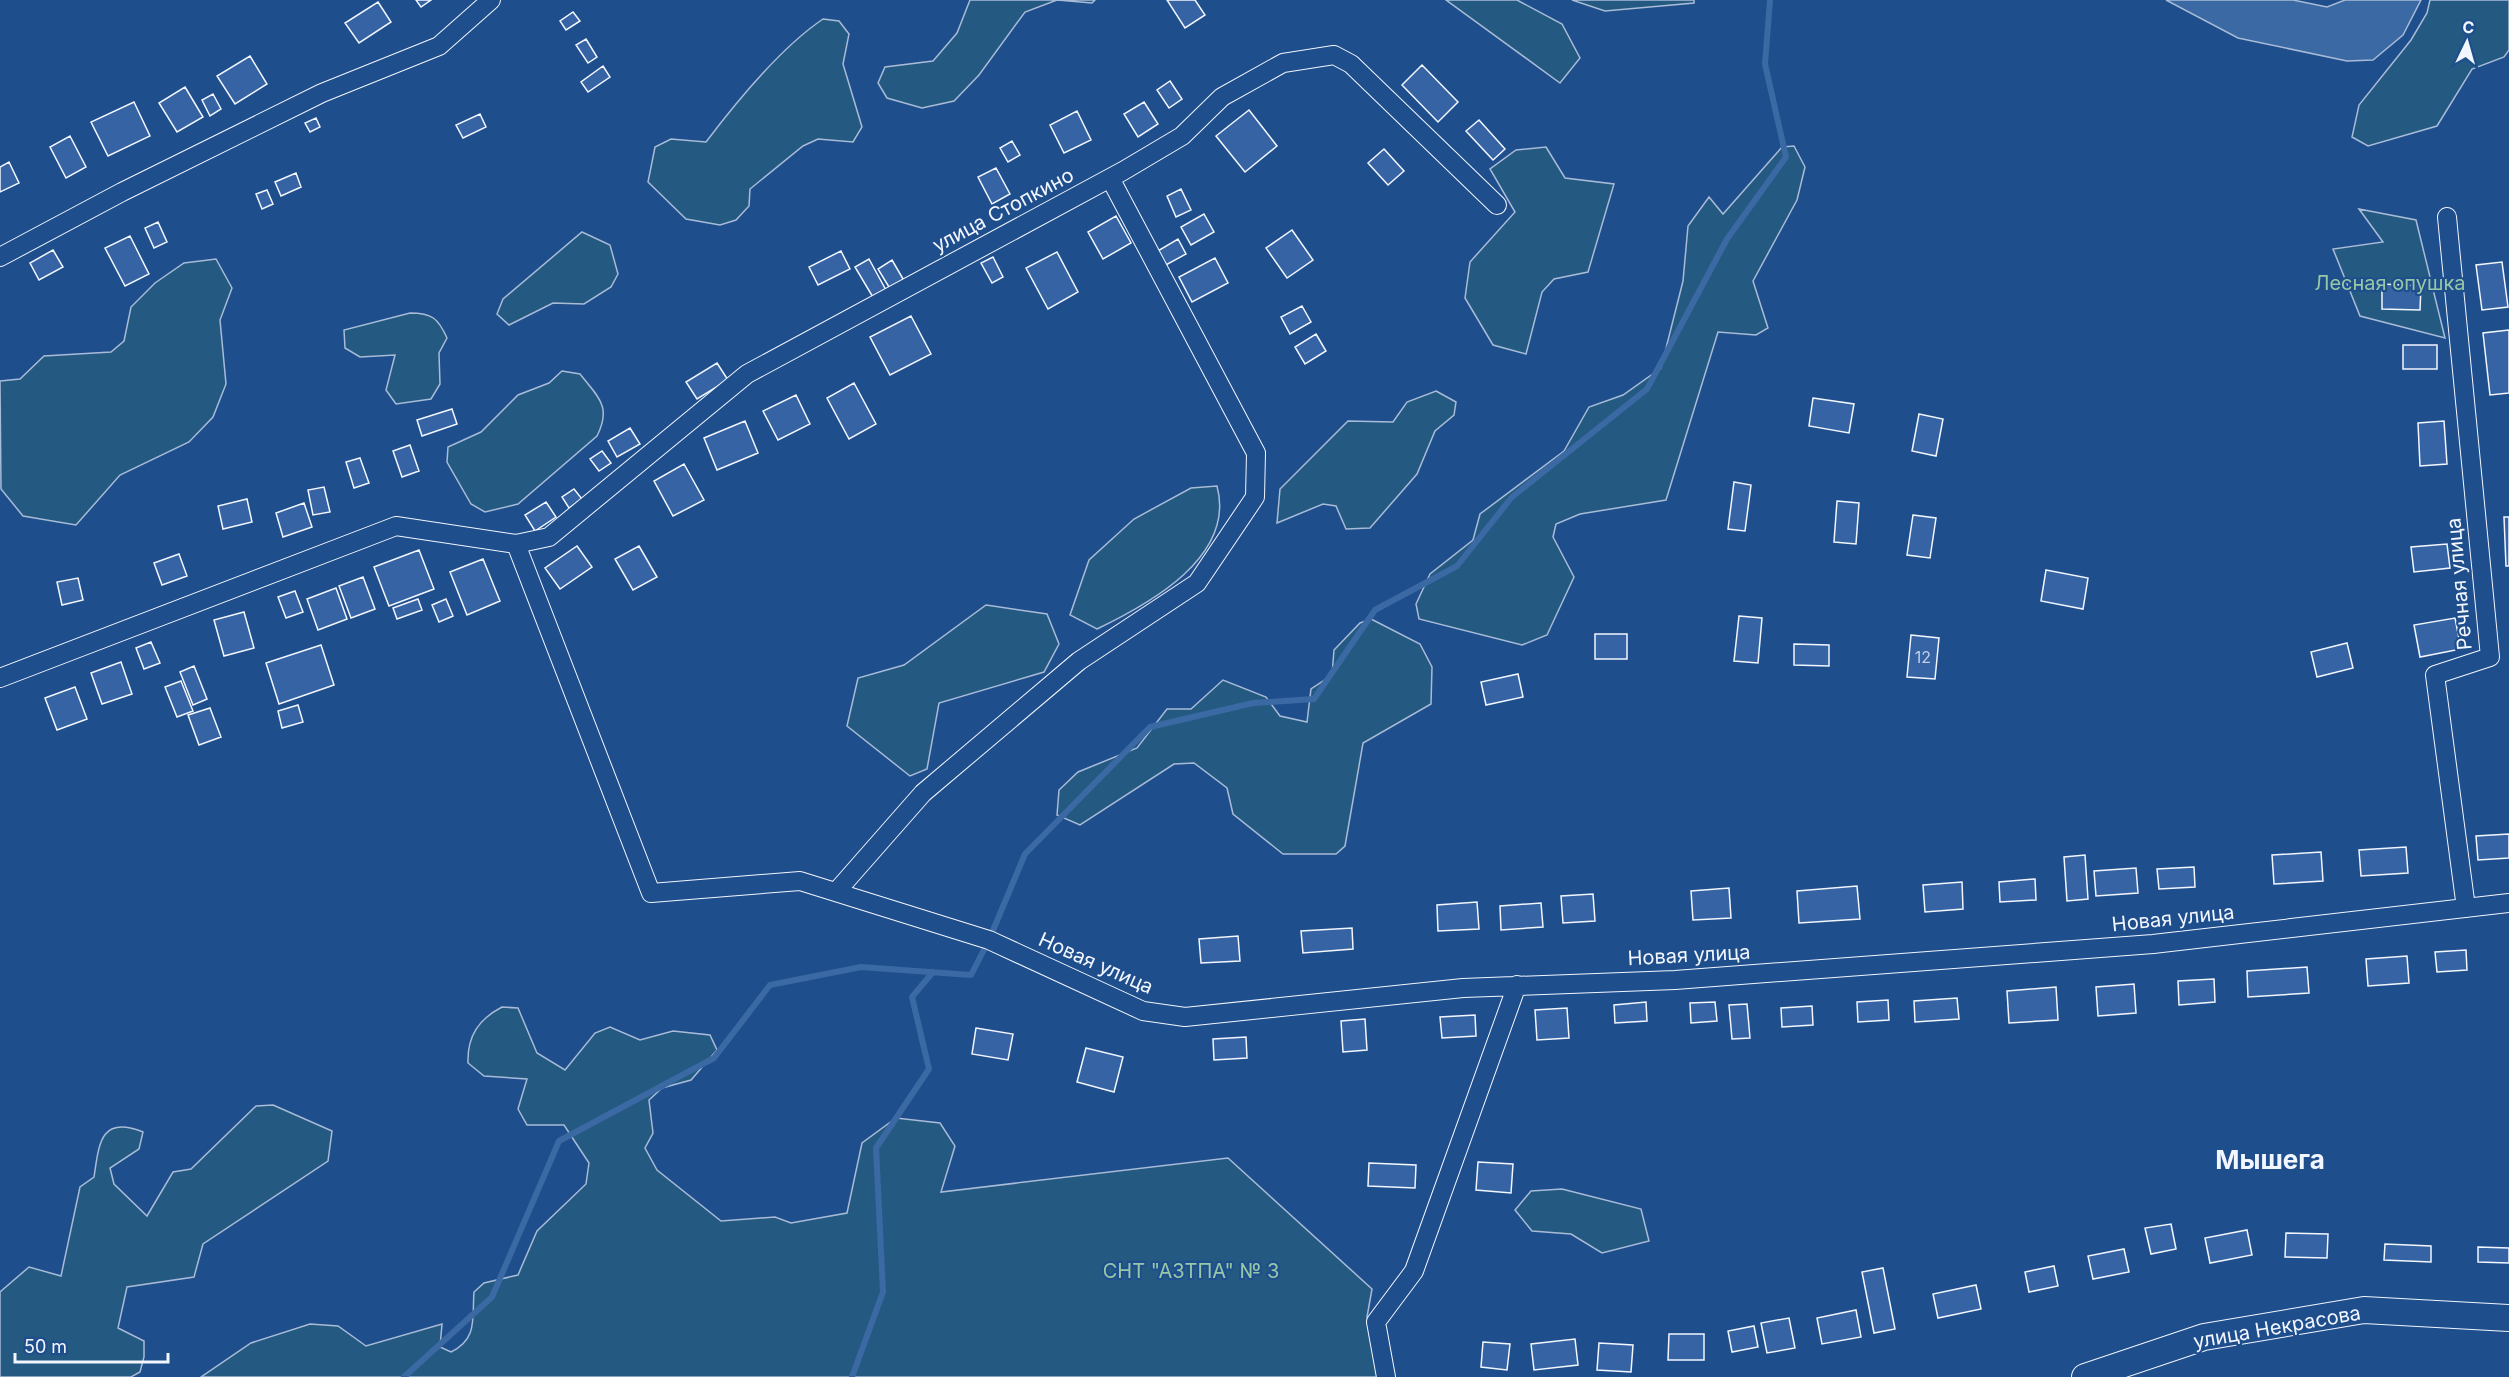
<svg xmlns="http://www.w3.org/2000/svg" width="2509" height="1377" font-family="Inter,sans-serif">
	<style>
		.green { fill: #245a82; stroke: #a8bbd7; stroke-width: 1.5 }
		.water { fill: #3b69a3; stroke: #a8bbd7; stroke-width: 1.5 }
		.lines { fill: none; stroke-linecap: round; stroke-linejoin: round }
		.stream { stroke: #3b69a3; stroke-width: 6 }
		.building { fill: #3563a3; stroke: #f2f6ff; stroke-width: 1.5 }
		.minor-casing { stroke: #f2f6ff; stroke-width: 20 }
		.secondary-casing { stroke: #f2f6ff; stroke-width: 28 }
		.minor { stroke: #1f4e8c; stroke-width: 18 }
		.secondary { stroke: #1f4e8c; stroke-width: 26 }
		.labels { text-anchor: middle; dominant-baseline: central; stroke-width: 4.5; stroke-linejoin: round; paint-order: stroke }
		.number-label { font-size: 16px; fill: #c3d1e8 }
		.street-label { font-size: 20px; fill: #f2f6ff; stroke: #1f4e8c }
		.park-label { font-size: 20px; fill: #97c8a6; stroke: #1f4e8c }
		.district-label { font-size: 26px; font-weight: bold; fill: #f2f6ff; stroke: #1f4e8c }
	</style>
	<rect width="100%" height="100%" fill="#1f4e8c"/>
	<path class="green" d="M970,0h125l-3,3 -35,-3 -32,12 -46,63 -25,26 -32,7 -35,-10 -9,-15 7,-16 48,-6 24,-28z
		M1446,0h71l45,24 18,34 -20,25z
		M1572,0h122v3l-89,8z
		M2430,0h79v50l-5,7 -32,12 -35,57 -69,20 -16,-9 7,-32 52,-65 16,-27z
		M823,19l16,2 10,13 -6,30 19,63 -9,15 -35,-3 -15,7 -53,43 -1,17 -13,14 -16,5 -34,-6 -38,-37 7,-35 16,-8 35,3c31,-41 74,-94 117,-123z
		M1794,146l11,21 -8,33 -44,81 15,47 -12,7 -38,-3 -52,168 -86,14 -24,10 -3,13 21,40 -27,58 -25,10 -103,-26 -3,-15 14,-30 43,-34 7,-26 84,-63 25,-44 34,-12 38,-27 22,-87 5,-55 21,-29 14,17 59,-67z
		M1546,147l19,31 49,6 -26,88 -34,7 -12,13 -16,62 -33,-9 -28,-47 5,-36 45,-50 -25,-43 26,-19z
		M2359,209l57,11 29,118 -85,-22 -27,-67 50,-7z
		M582,232l28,13 8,29 -7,13 -27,17 -31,-1 -44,22 -12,-11 6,-15z
		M216,259l16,29 -12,32 6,64 -13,33 -24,25 -69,33 -44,50 -53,-9 -22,-27 -1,-108 20,-2 24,-23 67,-4 13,-11 7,-34 24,-24 29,-20z
		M410,313c22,0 28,5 37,25l-8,15 1,31 -9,15 -35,5 -10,-14 9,-35 -35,2 -15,-9 -1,-18z
		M562,371l18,3c18,23 32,32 17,62l-79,68 -33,8 -14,-8 -24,-42 1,-15 33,-15 37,-37 31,-12z
		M1436,391l20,11 -2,13 -19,16 -18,43 -47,54 -24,1 -10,-23 -13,-2 -46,19 3,-34 68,-68 45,1 14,-20z
		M1217,486c19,71 -68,118 -120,143l-27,-14 19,-55 45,-41 57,-31z
		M986,605l61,9 12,30 -15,28 -105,31 -12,66 -17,7 -63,-50 11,-48 46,-13z
		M1371,619l49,25 12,23 -1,37 -68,39 -18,103 -9,8h-53l-50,-40 -6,-26 -33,-25 -20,1 -94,61 -23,-10 2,-25 19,-18 59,-24 30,-39h24l32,-29 43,17 14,19 27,6 4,-33 21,-14 2,-25 26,-27z
		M502,1007l16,1 19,45 28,17 30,-37 15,-6 30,13 33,-9 37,4 7,15 -26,30 -29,8 -13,12 4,33 -8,15 12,22 64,51 54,-4 16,6 56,-10 15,-70 34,-25 44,5 15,23 -14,46 287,-34 144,131 -5,28 11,60h-1177l50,-34 59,-19 28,2 28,20 76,-22 -2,23 11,5c27,-13 21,-34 23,-60l10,-9 34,-8 19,-44 49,-47 3,-21 -25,-38h-37l-9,-16 9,-30 -43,-3 -16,-13c-1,-27 11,-44 34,-56z
		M273,1105l59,26 -4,30 -125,83 -9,33 -67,10 -9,41 26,13v16l-4,15 -9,5h-131v-85l29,-25 32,9 19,-89 14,-10c5,-33 6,-62 49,-45l-4,17 -29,19 4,16 33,32 26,-44 18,-3 65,-63z
		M1562,1189l79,20 8,32 -47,12 -31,-19 -39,-3 -17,-21 16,-19z"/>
	<path class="water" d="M2166,0h127l34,7 18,-7h76l-18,35 -30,25 -26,1 -109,-23z"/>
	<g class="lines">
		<path class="stream" d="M404,1377l88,-80 67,-156 155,-83 56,-73 91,-18 110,8 18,-35 36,-86 125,-127 103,-24 61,-4 61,-89 82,-44 55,-69 135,-108 80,-150 59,-82 -21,-93 5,-64
			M852,1377l31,-85 -7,-144 53,-79 -17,-72 21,-25"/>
	</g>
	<path class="building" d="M416,0h15l-10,7z
		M1167,0h28l10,15 -20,13z
		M378,2l13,20 -32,21 -14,-20z
		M573,12l7,9 -14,9 -6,-9z
		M586,39l11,18 -9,6 -12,-18z
		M250,56l17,28 -32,20 -18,-28z
		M1422,65l36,37 -20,20 -36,-37z
		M603,66l7,11 -22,15 -7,-10z
		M1170,81l12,18 -13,9 -12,-18z
		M185,87l18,30 -26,15 -18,-29z
		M213,94l8,15 -11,7 -8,-16z
		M134,102l16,34 -42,20 -17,-34z
		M1144,102l14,22 -20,13 -14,-23z
		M1249,110l28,36 -32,26 -29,-36z
		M1077,111l14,29 -27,13 -14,-28z
		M480,114l6,13 -23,11 -7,-13z
		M316,118l4,9 -10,5 -5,-9z
		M1479,120l26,29 -12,11 -27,-29z
		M70,136l16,31 -20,11 -16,-31z
		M1012,141l8,14 -12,7 -8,-14z
		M1384,149l20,22 -16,14 -20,-22z
		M9,162l10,21 -19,9v-25z
		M996,168l14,26 -18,10 -14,-27z
		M296,173l5,14 -20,9 -6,-14z
		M1181,189l10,21 -15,7 -9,-21z
		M267,190l6,14 -11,5 -6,-15z
		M1204,214l10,18 -23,13 -10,-18z
		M1116,216l15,27 -28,16 -15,-27z
		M158,222l9,20 -13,6 -9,-20z
		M1292,230l21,30 -26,18 -21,-30z
		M130,236l19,38 -24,12 -20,-38z
		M1178,239l8,15 -22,12 -8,-14z
		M53,250l10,17 -24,13 -9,-17z
		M841,251l9,18 -32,16 -9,-18z
		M1057,252l21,40 -30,17 -22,-41z
		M993,257l10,20 -11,6 -11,-20z
		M1215,258l13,25 -36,19 -13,-25z
		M869,259l18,33 -13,7 -19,-32z
		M892,260l14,24 -14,8 -14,-23z
		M2502,262l6,45 -26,3 -6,-45z
		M2382,284l39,2 -1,24 -38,-1z
		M1302,306l9,16 -21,12 -9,-17z
		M911,316l20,38 -41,21 -20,-38z
		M2509,330v63l-19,2 -7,-62z
		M1316,334l10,17 -21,13 -10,-17z
		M2403,345h34v24h-34z
		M717,363l11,17 -31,19 -11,-17z
		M854,383l22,41 -27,15 -22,-41z
		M796,395l14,29 -32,16 -15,-29z
		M1813,398l41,6 -5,29 -40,-7z
		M452,409l5,15 -35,12 -5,-16z
		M1919,414l24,5 -7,37 -24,-5z
		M745,421l13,32 -41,17 -13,-32z
		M2444,421l3,43 -27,2 -2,-43z
		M630,428l10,16 -23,13 -9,-16z
		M410,445l9,26 -17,6 -9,-26z
		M602,451l9,12 -12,8 -9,-12z
		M360,458l9,25 -15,5 -8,-26z
		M684,464l20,36 -31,16 -19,-35z
		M1734,482l17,3 -6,46 -17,-2z
		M324,487l6,25 -17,3 -5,-25z
		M574,489l8,10 -13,9 -7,-11z
		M247,499l5,23 -29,7 -5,-23z
		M1837,501l22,2 -3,41 -22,-2z
		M546,502l10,15 -21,14 -10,-16z
		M304,503l8,24 -29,10 -7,-24z
		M1913,515l23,3 -6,40 -23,-3z
		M2504,517h5v49h-3z
		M2447,544l3,24 -36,4 -3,-25z
		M577,546l15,21 -32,22 -15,-21z
		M639,546l18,31 -24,13 -18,-31z
		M419,550l15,39 -45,17 -15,-39z
		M179,554l8,22 -25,9 -8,-22z
		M483,559l17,42 -33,14 -17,-43z
		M2046,570l42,8 -5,31 -42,-8z
		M363,577l12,32 -24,9 -12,-32z
		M78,578l5,22 -21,5 -5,-23z
		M336,588l11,31 -29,11 -11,-31z
		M295,591l8,21 -17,6 -8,-21z
		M418,599l4,11 -25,9 -4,-11z
		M446,599l7,17 -14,6 -7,-17z
		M244,612l10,36 -30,8 -10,-36z
		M1739,616l23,2 -4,45 -24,-2z
		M2455,618l6,31 -41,8 -6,-32z
		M1595,634h32v25h-32z
		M1911,635l28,3 -4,41 -28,-2z
		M151,642l9,21 -16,6 -8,-21z
		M2347,643l6,25 -36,9 -6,-25z
		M1794,644l35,1v21l-35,-1z
		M321,645l13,40 -55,19 -13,-41z
		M121,662l11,32 -30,10 -11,-31z
		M194,666l13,33 -14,6 -13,-33z
		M1518,674l5,23 -37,8 -5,-23z
		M181,681l12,30 -16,6 -12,-30z
		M75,687l12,32 -30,11 -12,-32z
		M298,705l5,17 -21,6 -4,-17z
		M210,708l11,29 -22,8 -11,-30z
		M2509,834v24l-31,2 -2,-24z
		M2406,847l2,26 -47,3 -2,-26z
		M2321,852l2,29 -49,3 -2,-29z
		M2085,855l3,44 -21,2 -3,-44z
		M2194,867l1,20 -36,2 -2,-20z
		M2136,868l2,25 -42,3 -2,-25z
		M2035,879l1,21 -36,2 -1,-20z
		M1962,882l1,27 -38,3 -2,-27z
		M1857,886l3,33 -61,4 -2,-32z
		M1729,888l2,30 -38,2 -2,-29z
		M1593,894l2,27 -32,2 -2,-27z
		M1477,902l2,27 -41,2 -1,-26z
		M1541,903l2,24 -42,3 -1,-24z
		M1352,928l1,21 -50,4 -2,-22z
		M1238,936l2,25 -39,2 -2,-24z
		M2466,950l1,20 -30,2 -2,-20z
		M2407,956l2,27 -41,3 -2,-27z
		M2307,967l2,26 -61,4 -1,-26z
		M2214,979l1,23 -36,3 -1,-24z
		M2134,984l2,29 -38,3 -2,-29z
		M2056,987l2,33 -49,3 -2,-32z
		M1957,998l2,21 -44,3 -1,-21z
		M1888,1000l1,20 -31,2 -1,-20z
		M1646,1002l1,19 -32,2 -1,-18z
		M1715,1002l2,19 -26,2 -1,-20z
		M1747,1004l3,34 -18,1 -3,-34z
		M1812,1006l1,19 -31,2 -1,-19z
		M1567,1008l2,30 -32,2 -2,-30z
		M1475,1015l1,21 -34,2 -2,-21z
		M1365,1019l2,31 -24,2 -2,-31z
		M976,1028l37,6 -5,26 -36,-6z
		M1246,1037l1,21 -33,2 -1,-21z
		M1086,1048l37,9 -9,35 -37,-10z
		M1478,1162l35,2 -2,29 -35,-3z
		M1369,1163l47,2 -1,23 -47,-2z
		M2171,1224l5,25 -25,5 -6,-26z
		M2247,1230l5,25 -42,8 -5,-25z
		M2286,1233l42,1 -1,24 -42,-1z
		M2385,1244l46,2v16l-47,-2z
		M2478,1247l31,1v15l-31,-1z
		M2124,1249l5,23 -36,7 -5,-23z
		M2054,1266l4,20 -29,6 -4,-20z
		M1883,1268l12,61 -21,4 -12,-61z
		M1976,1285l5,24 -43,9 -5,-24z
		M1856,1310l5,27 -39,7 -5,-26z
		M1789,1318l6,30 -28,5 -6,-30z
		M1754,1326l4,21 -26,5 -4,-21z
		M1669,1334h35v26h-36z
		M1575,1339l3,26 -44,5 -3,-26z
		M1483,1342l27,2 -3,26 -26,-3z
		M1599,1343l34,2 -2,27 -34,-2z"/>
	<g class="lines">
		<defs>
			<path id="minor" d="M2447,217l43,440 -55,18 31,233
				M0,257l122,-65 200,-99 117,-47 52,-46
				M516,544l33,-7 198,-163 376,-203 59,-35 40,-39 61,-34 51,-8 17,9 146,141
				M0,678l396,-152 120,18 135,349 149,-12 189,59 154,71 42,6 278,-29 212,-8 478,-36 356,-41
				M836,892l87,-99 156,-132 118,-78 58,-86 1,-44 -146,-275
				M1386,1377l-10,-55 38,-51 103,-286"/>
			<path id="secondary" d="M2085,1377l119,-40 160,-27 145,8"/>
		</defs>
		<use href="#minor" class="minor-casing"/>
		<use href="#secondary" class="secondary-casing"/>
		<use href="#minor" class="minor"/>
		<use href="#secondary" class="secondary"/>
	</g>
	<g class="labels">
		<g class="number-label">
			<text x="1923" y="657">12</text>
		</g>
		<g class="street-label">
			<text transform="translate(1003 210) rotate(-28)">улица Стопкино</text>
			<text transform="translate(2459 584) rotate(-95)">Речная улица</text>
			<text transform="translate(2173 918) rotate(-6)">Новая улица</text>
			<text transform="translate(1689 955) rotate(-3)">Новая улица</text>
			<text transform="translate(1096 963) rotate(24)">Новая улица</text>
			<text transform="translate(2277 1327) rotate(-10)">улица Некрасова</text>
		</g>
		<g class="park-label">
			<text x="2390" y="283">Лесная опушка</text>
			<text x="1191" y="1271">СНТ "АЗТПА" № 3</text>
		</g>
		<g class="district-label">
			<text x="2270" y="1159">Мышега</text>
		</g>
	</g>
	<g transform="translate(2467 42) rotate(5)" stroke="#1f4e8c" stroke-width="4.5" paint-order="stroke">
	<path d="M0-4.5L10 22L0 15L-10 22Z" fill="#f2f6ff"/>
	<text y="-9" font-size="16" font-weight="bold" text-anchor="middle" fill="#f2f6ff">С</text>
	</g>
	<path d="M15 1353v9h153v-9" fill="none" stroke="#f2f6ff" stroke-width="3"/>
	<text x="24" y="1353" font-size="18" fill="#f2f6ff" stroke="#1f4e8c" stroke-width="4.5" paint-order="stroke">50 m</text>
</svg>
